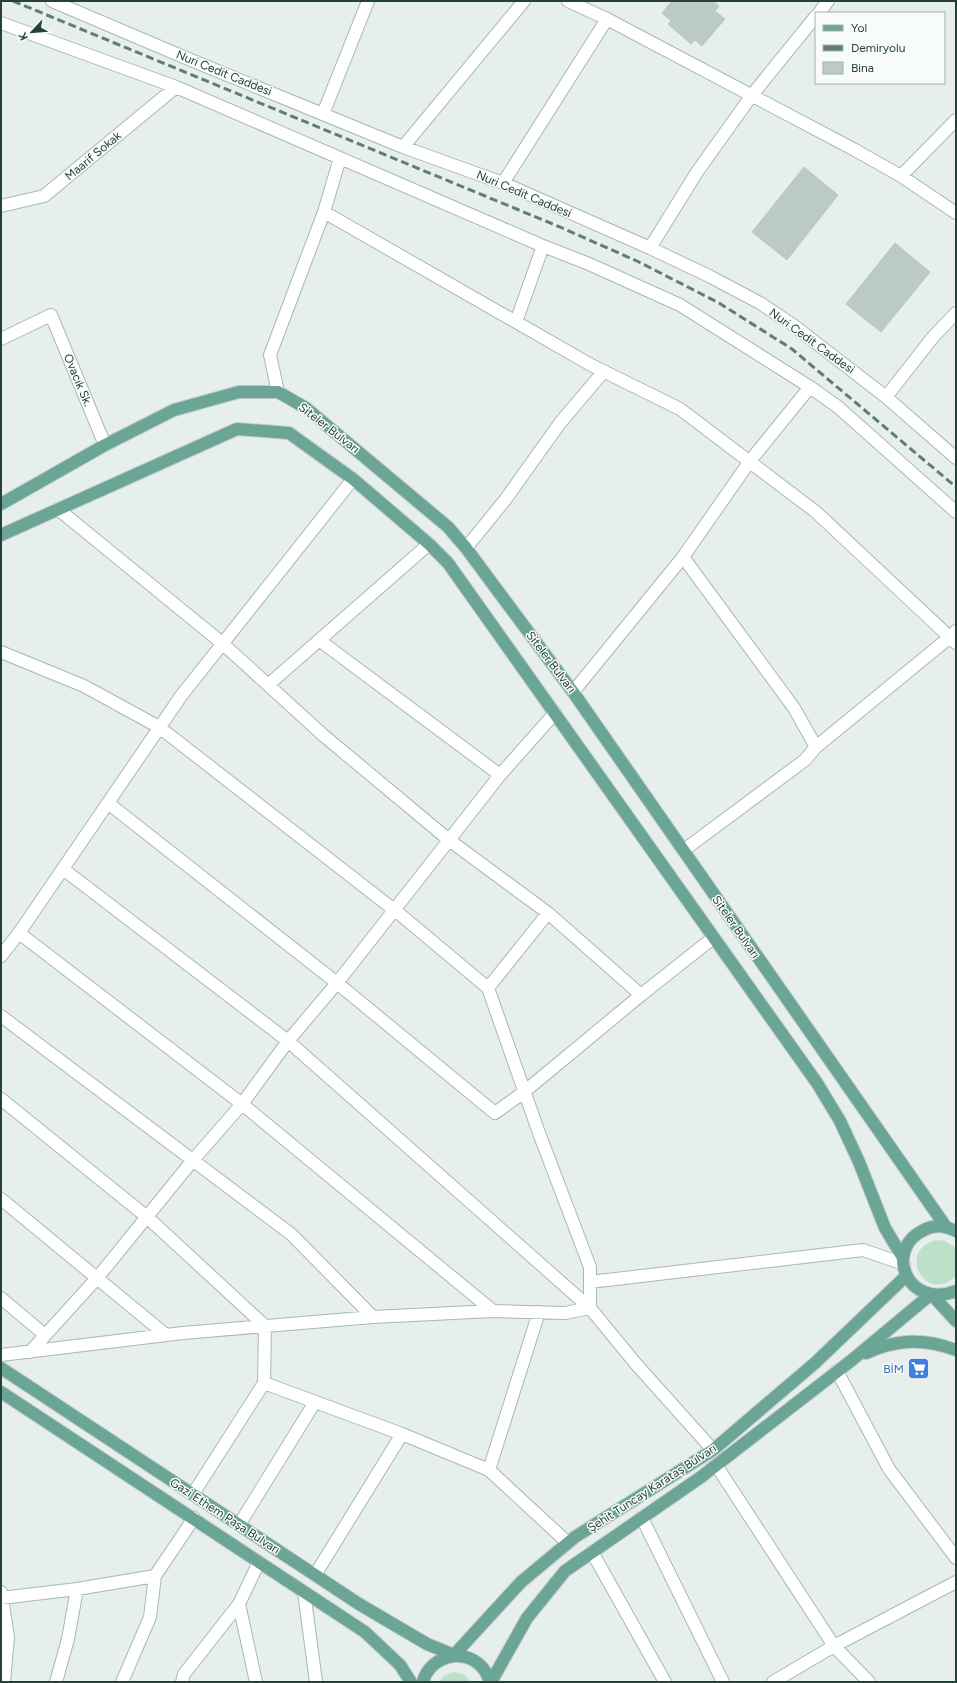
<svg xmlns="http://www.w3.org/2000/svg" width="957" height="1683" font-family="Figtree,sans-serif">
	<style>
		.green { fill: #bfe0c8 }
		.building { fill: #bbcac4; stroke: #b8c9c2 }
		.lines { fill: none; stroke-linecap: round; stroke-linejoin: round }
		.minor-casing { stroke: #a8b8b2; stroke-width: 14 }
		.major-casing { stroke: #c2cac8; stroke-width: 14 }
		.minor { stroke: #fff; stroke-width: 12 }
		.major { stroke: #6aa596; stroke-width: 12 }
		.rail { stroke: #5f7d75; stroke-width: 3; stroke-dasharray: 8 4; stroke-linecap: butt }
		.labels { text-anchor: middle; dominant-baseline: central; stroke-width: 3; stroke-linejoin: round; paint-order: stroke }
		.street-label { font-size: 12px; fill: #24423a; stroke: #f7fbf9 }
		.shop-label { font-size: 12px; fill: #366cbe; stroke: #f7fbf9; text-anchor: end }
	</style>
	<rect width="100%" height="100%" fill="#e6efeb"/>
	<path class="green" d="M938,1240l7,1 11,7v28c-31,30 -61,-28 -18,-36z
		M454,1672l11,3 6,7h-32l5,-6z"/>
	<path class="building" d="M672,1h41l6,5 -4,5 10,8 -23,27 -7,-6 -4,4 -23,-20 3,-3 -9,-8z
		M804,167l34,28 -51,65 -35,-28z
		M895,243l35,29 -49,60 -35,-28z"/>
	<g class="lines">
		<defs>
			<path id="minor" d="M52,1l134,57 217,89 100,36 147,65 59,28 51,27 33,22 93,72 70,61
				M568,1l39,18 248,131 46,26 55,37
				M819,13l9,-12
				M1,23l175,64 367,159 -27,76
				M323,114l45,-113
				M403,147l121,-146
				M901,176l55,-56
				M503,183l104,-164
				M1,206l43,-10 132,-109
				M324,212l267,153 89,44 136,103 140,131
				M543,246l46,18 91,41 130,82 28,20 118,105
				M650,248l47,-76 55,-77 64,-79
				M1,339l50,-24 54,130
				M278,392l-8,-37 54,-143 16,-54
				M886,397l47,-60 23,-24
				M58,509l164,134 101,92 126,105 99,73 93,82
				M466,548l39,-48 55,-77 44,-52
				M683,557l111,151 22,39 -11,13 -121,90
				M319,640l181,135
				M1,652l83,34 75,41 243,189 86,72 51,145 51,134v41l46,56 77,86
				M268,685l161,-141
				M573,692l110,-135 67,-96 60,-74
				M816,747l134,-110 6,-6
				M108,803l229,180 158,130 29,-21 117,-97 72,-57
				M63,869l225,172 302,267
				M19,933l223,171 251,207
				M1,956l18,-23 162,-237 172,-217
				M488,988l60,-75
				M1,1016l290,218 82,83
				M1,1099l146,118 118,109 -1,57 -71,111
				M1,1199l165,136
				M590,1282l273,-32 41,14
				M1,1298l44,37
				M30,1352l68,-75 95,-117 49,-56 46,-63 49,-58 163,-208 55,-62
				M1,1355l182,-22 190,-16 120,-6 72,2 25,-5
				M837,1371l52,98 67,89
				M264,1383l138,51 87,36 79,73
				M716,1465l118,181 35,36
				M489,1470l50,-158
				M642,1518l81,164
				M239,1525l76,-123
				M592,1552l73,130
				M315,1575l87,-141
				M1,1592l7,45 -4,45
				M304,1592l12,90
				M1,1598l76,-9 78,-13
				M239,1604l17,78
				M56,1682l12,-43 9,-50
				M122,1682l28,-65 5,-41 39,-58
				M182,1682l2,-8 55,-70 20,-42
				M773,1682l61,-36 122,-64"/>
			<path id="major" d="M1,504l104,-59 69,-35 65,-18h39l28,16 142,119 18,21 107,144 373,535
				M1,535l236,-106 52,4 64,46 76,65 19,19 369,520 23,38 19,41 26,66 18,30
				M956,1231c-11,-5 -21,-7 -32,-1 -41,19 -17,80 32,61
				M933,1296l23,25
				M866,1353c31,-14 58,-15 90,-3
				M1,1368l358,236 68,40 27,11 67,-73 54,-45 138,-87 102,-87 91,-87
				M1,1392l364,240 35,33 11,17
				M423,1682c6,-25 39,-35 58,-16 4,4 7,10 9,16
				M491,1682l36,-64 38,-47 136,-94 151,-117 78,-65"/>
		</defs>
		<use href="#minor" class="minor-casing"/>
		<use href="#major" class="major-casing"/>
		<use href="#minor" class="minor"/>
		<use href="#major" class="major"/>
		<path class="rail" d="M13,1l547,226 79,35 80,41 73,46 164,138"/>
	</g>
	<defs>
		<symbol id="supermarket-square" viewBox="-11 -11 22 22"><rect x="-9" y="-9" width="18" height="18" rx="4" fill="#3f7fe0" stroke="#f7fbf9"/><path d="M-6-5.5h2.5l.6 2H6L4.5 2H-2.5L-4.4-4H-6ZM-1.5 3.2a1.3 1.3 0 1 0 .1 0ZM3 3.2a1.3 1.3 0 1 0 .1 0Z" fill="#fff"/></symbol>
	</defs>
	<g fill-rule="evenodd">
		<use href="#supermarket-square" x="906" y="1356" width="25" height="25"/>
	</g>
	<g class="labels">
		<g class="street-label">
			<text transform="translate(224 73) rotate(22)">Nuri Cedit Caddesi</text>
			<text transform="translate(93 156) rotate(-40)">Maarif Sokak</text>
			<text transform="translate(524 194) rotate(23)">Nuri Cedit Caddesi</text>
			<text transform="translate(812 341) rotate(36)">Nuri Cedit Caddesi</text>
			<text transform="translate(78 380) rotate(67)">Ovacık Sk.</text>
			<text transform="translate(329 428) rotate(38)">Siteler Bulvarı</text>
			<text transform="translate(551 662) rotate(53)">Siteler Bulvarı</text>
			<text transform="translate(736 927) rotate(55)">Siteler Bulvarı</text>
			<text transform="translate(652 1488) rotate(-33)">Şehit Tuncay Karataş Bulvarı</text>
			<text transform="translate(225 1516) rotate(33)">Gazi Ethem Paşa Bulvarı</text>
		</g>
		<g class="shop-label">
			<text x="904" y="1369">BİM</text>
		</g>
	</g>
	<rect width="957" height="1683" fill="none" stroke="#24423a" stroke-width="4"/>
	<rect x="815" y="12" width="130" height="72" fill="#f7fbf9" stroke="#a3b1ad"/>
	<rect x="823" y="25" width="20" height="6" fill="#6aa596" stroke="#a3b1ad"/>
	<text x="851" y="32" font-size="12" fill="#24423a">Yol</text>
	<rect x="823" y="45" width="20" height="6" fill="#5f7d75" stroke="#a3b1ad"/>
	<text x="851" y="52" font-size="12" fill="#24423a">Demiryolu</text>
	<rect x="823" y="62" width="20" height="12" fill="#bbcac4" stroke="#a3b1ad"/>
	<text x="851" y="72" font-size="12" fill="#24423a">Bina</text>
	<g transform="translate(32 32) rotate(244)" stroke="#f7fbf9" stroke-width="3" paint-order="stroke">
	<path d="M0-3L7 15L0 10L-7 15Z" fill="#24423a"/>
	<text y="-6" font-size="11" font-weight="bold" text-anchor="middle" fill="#24423a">K</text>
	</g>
</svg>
